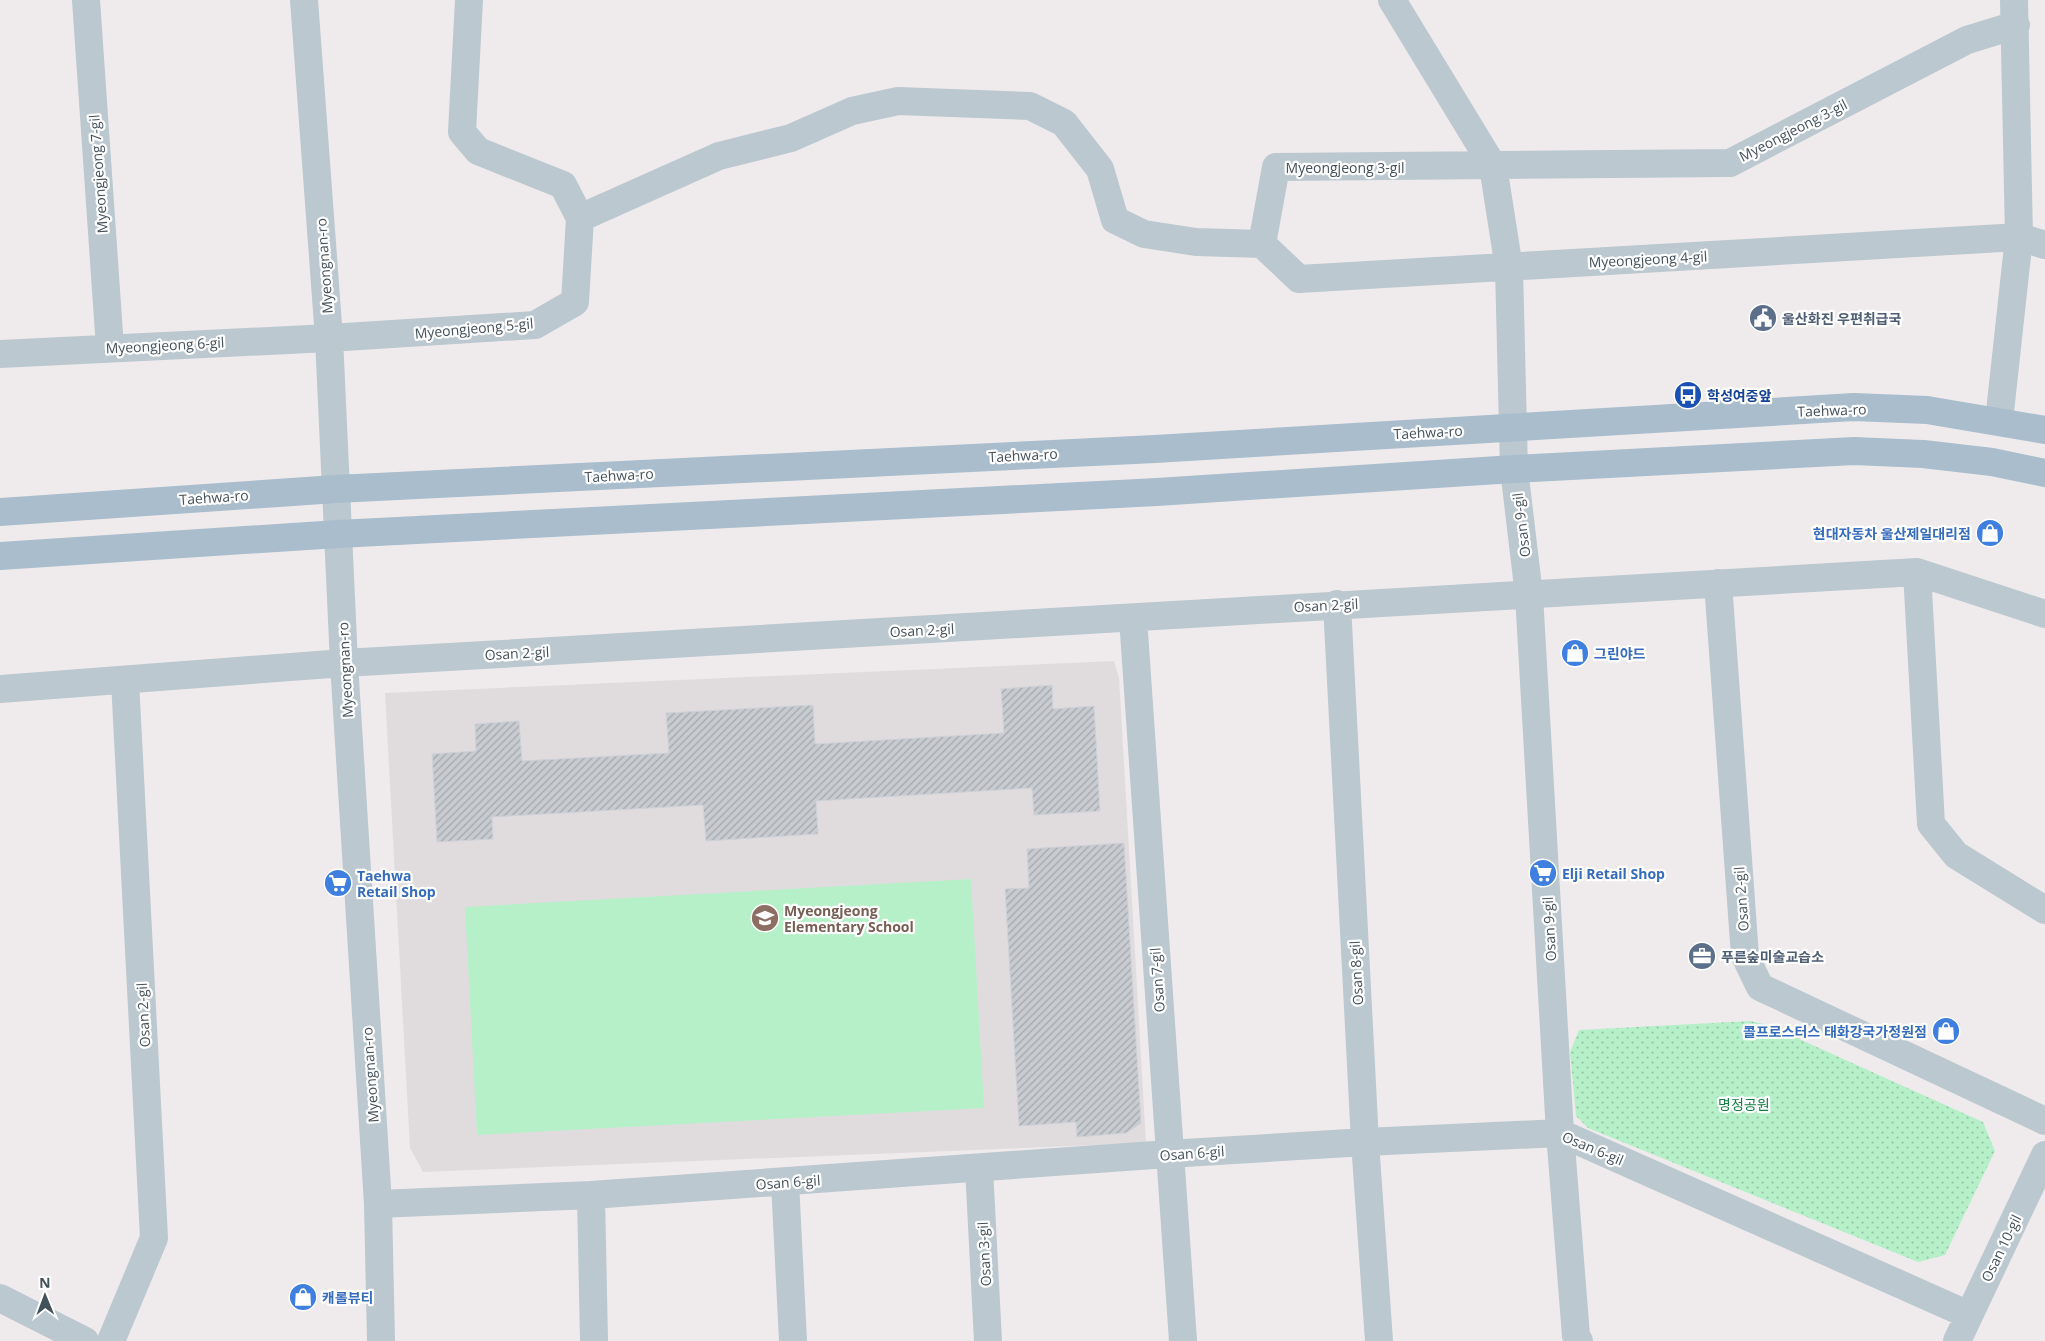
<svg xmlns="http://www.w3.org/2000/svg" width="2045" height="1341" font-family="'Open Sans','Noto Sans KR',sans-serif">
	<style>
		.education { fill: #e0dcde }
		.grass { fill: url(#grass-dots) }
		.garden { fill: #b6f0c9 }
		.building { fill: url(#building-hatch); stroke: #cfd2d8 }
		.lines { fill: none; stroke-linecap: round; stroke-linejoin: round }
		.minor { stroke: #bbc8cf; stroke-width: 28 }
		.major { stroke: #a9bdcd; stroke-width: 28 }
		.labels { text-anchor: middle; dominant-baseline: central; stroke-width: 4.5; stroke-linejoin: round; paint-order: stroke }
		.street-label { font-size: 14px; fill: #43515a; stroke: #fff }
		.service-label { font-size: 14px; font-weight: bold; fill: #4e5e75; stroke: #fff; text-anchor: start }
		.transit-label { font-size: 14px; font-weight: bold; fill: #164399; stroke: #fff; text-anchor: start }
		.shop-label { font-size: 14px; font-weight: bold; fill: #366cbe; stroke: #fff; text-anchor: start }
		.education-label { font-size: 14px; font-weight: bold; fill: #785e54; stroke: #fff; text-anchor: start }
		.park-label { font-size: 14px; fill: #127e41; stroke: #fff }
	</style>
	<defs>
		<pattern id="grass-dots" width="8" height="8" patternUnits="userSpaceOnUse" patternTransform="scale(1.25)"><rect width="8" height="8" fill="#b6f0c9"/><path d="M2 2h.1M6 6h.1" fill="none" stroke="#96c5a6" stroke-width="1.8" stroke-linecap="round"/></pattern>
		<pattern id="building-hatch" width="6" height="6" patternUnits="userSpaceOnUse" patternTransform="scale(1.25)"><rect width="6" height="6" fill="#c8ccd1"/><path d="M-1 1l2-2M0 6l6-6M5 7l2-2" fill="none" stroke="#a4a8ad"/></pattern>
	</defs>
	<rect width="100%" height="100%" fill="#efebec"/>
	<path class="education" d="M1114,661l5,17 27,465 -723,29 -13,-24 -25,-455z"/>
	<path class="grass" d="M1750,1021l18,4 215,97 12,29 -50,104 -27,7 -330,-134 -12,-12 -6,-64 9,-22z"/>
	<path class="garden" d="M971,879l13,229 -507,27 -12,-228z"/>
	<path class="building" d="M1052,685l1,24 41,-3 6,105 -66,4 -2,-27 -216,13 2,33 -112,7 -3,-36 -211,12 1,22 -56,3 -5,-88 44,-3 -1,-27 44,-3 3,40 147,-8 -3,-40 147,-8 2,39 189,-11 -3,-44z
		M1124,843l17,280 -15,10 -49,4 -1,-15 -57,4 -14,-237 24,-1 -2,-39z"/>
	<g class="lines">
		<path class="minor" d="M86,0l24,348
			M304,0l25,338 15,325 34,541 3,137
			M1392,0l101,166 16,102 5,201 15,126 31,538 16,203 3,5
			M580,218l139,-62 72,-18 61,-27 46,-10 132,5 34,17 36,46 15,51 29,14 52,8 66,2
			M1262,244l14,-77 454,-4 237,-123 49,-15
			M1262,244l37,35 720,-42 26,8
			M0,354l329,-16 206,-13 40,-23 5,-84 -17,-33 -85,-34 -16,-19 7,-132
			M1999,421l20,-184 -5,-237
			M1917,572l14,252 25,31 89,55
			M1718,583l27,373 15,31 285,134
			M1337,604l28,538 14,199
			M1133,618l50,723
			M0,689l344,-26 1573,-91 128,42
			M979,1168l9,173
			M785,1182l8,159
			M591,1195l3,146
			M378,1204l213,-9 577,-41 197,-12 195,-9 409,182
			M0,1298l85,43
			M111,1341l43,-103 -29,-557
			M1957,1341l88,-186"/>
		<path class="major" d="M0,512l336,-23 819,-40 699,-42 73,3 118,20
			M0,556l338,-22 819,-42 357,-23 340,-18 69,3 69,8 53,11"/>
	</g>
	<defs>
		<symbol id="civic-disc" viewBox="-11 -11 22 22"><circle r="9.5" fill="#5c6f8a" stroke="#fff"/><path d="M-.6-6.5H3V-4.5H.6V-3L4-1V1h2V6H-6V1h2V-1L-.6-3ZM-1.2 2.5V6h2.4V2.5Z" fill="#fff"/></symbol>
		<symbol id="bus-disc" viewBox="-11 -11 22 22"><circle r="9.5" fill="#1a4fb4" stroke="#fff"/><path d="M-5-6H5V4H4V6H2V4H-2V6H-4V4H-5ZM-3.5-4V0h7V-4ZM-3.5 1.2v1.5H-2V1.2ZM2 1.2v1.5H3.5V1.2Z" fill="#fff"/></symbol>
		<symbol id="shop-disc" viewBox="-11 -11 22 22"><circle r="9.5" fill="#3f7fe0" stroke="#fff"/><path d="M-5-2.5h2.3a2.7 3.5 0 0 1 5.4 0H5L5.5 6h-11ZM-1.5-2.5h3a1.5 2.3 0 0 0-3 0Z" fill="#fff"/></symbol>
		<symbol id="supermarket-disc" viewBox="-11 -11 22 22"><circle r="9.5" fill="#3f7fe0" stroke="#fff"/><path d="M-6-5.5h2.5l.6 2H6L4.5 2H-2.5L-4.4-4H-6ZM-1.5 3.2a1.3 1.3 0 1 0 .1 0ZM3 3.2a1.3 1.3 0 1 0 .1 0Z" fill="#fff"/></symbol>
		<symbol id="school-disc" viewBox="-11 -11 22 22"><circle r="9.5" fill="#8d6e63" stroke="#fff"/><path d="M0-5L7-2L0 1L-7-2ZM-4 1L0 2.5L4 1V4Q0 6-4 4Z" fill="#fff"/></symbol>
		<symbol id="office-disc" viewBox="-11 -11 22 22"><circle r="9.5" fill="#5c6f8a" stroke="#fff"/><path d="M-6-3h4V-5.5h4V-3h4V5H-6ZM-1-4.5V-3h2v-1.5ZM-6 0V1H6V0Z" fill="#fff"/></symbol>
	</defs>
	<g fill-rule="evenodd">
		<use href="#civic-disc" x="1747" y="302" width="32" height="32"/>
		<use href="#bus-disc" x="1672" y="379" width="32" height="32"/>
		<use href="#shop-disc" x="1974" y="517" width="32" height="32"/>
		<use href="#shop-disc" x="1559" y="637" width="32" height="32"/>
		<use href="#supermarket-disc" x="1527" y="857" width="32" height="32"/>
		<use href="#supermarket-disc" x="322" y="867" width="32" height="32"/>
		<use href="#school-disc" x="749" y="902" width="32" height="32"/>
		<use href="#office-disc" x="1686" y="940" width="32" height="32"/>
		<use href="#shop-disc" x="1930" y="1015" width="32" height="32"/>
		<use href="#shop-disc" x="287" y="1281" width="32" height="32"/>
	</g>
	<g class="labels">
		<g class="street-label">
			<text transform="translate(1793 130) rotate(-27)">Myeongjeong 3-gil</text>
			<text x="1345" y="167">Myeongjeong 3-gil</text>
			<text transform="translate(98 174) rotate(-94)">Myeongjeong 7-gil</text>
			<text transform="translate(1648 259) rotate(-3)">Myeongjeong 4-gil</text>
			<text transform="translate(324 266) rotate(-94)">Myeongnan-ro</text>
			<text transform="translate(474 328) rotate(-5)">Myeongjeong 5-gil</text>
			<text transform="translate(165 345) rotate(-3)">Myeongjeong 6-gil</text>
			<text transform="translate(1832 410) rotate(-2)">Taehwa-ro</text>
			<text transform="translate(1428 432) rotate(-3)">Taehwa-ro</text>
			<text transform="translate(1023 455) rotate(-3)">Taehwa-ro</text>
			<text transform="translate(619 475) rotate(-3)">Taehwa-ro</text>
			<text transform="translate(214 497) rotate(-4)">Taehwa-ro</text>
			<text transform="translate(1521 525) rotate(-97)">Osan 9-gil</text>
			<text transform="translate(1326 605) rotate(-3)">Osan 2-gil</text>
			<text transform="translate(922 630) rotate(-3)">Osan 2-gil</text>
			<text transform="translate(517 653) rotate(-3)">Osan 2-gil</text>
			<text transform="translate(345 670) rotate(-93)">Myeongnan-ro</text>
			<text transform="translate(1741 899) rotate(-94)">Osan 2-gil</text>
			<text transform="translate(1549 929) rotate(-93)">Osan 9-gil</text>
			<text transform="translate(1356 973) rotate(-93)">Osan 8-gil</text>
			<text transform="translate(1157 980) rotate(-94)">Osan 7-gil</text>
			<text transform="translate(143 1015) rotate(-93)">Osan 2-gil</text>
			<text transform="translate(370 1075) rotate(-94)">Myeongnan-ro</text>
			<text transform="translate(1593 1148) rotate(23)">Osan 6-gil</text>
			<text transform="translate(1192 1153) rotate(-4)">Osan 6-gil</text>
			<text transform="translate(788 1182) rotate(-4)">Osan 6-gil</text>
			<text transform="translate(2001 1248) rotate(-64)">Osan 10-gil</text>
			<text transform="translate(984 1254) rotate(-93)">Osan 3-gil</text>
		</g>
		<g class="service-label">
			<text x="1782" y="318">울산화진 우편취급국</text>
			<text x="1721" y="956">푸른숲미술교습소</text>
		</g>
		<g class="transit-label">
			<text x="1707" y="395">학성여중앞</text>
		</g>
		<g class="shop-label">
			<text x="1971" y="533" text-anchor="end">현대자동차 울산제일대리점</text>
			<text x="1594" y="653">그린야드</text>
			<text x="1562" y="873">Elji Retail Shop</text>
			<text x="357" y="875">Taehwa<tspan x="357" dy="16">Retail Shop</tspan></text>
			<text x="1927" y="1031" text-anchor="end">콜프로스터스 태화강국가정원점</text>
			<text x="322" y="1297">캐롤뷰티</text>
		</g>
		<g class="education-label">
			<text x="784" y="910">Myeongjeong<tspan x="784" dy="16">Elementary School</tspan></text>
		</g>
		<g class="park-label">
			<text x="1744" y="1104">명정공원</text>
		</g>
	</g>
	<g transform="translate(45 1296) rotate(359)" stroke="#ffffff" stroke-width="4" paint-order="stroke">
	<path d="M0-4L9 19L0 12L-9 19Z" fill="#43515a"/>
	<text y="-8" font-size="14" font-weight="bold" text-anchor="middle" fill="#43515a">N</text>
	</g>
</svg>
